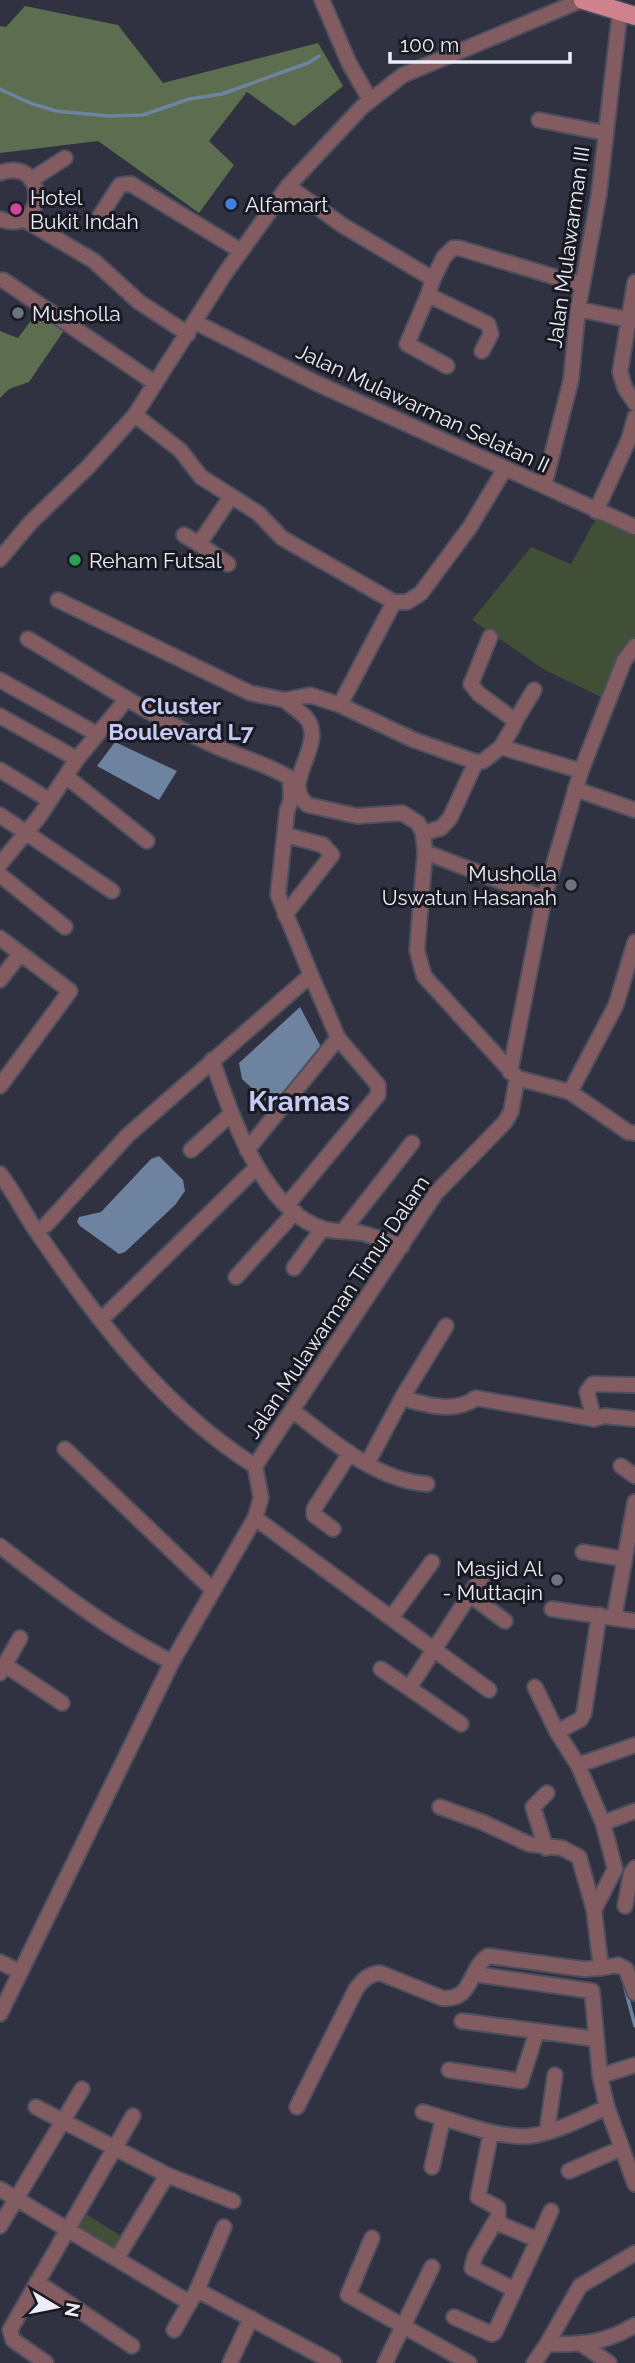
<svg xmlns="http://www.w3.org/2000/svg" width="635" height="2363" font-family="Raleway,sans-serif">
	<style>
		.green { fill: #414f36 }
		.forest { fill: #5c6e4f }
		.water { fill: #6d83a0 }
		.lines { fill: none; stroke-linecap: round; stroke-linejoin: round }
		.stream { stroke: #6d83a0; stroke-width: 3.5 }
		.minor-casing { stroke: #4e4f5e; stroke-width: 18 }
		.major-casing { stroke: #4e4f5e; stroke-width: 21 }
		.minor { stroke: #825c60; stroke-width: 14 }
		.major { stroke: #cf828c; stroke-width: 18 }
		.shop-dot { fill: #3f7fe0; stroke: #191921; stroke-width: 2.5 }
		.hotel-dot { fill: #d1479c; stroke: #191921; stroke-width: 2.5 }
		.worship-dot { fill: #6b7280; stroke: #191921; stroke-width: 2.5 }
		.leisure-dot { fill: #2e9e5b; stroke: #191921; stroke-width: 2.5 }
		.labels { text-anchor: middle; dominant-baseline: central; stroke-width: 6; stroke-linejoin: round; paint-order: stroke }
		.poi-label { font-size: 21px; fill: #ecedf8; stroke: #191921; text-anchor: start }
		.street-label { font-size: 21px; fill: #ecedf8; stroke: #191921 }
		.neighbourhood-label { font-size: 23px; font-weight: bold; fill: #c6c9f4; stroke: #191921 }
		.district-label { font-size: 28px; font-weight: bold; fill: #c6c9f4; stroke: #191921 }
	</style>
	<rect width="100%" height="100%" fill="#303141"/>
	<path class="green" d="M598,515l37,18v104l-32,61 -58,-28 -73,-50 59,-73 40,17z
		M81,2211l45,28 -11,16 -44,-27z"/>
	<path class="forest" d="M25,6l93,19 45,58 155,-40 25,43 -49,40 -47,-34 -38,49 25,24 -35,48 -101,-72 -98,12v-127l6,1z
		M38,311l27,18 -36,53 -20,7 -9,9v-67l18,7z"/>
	<path class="water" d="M115,742l62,29 -18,29 -62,-34z
		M300,1007l20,38 -1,5 -36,45 -6,6 -9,2 -26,-24 -3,-16z
		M159,1156l24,24 2,11 -10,14 -50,47 -6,2 -39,-28 -3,-4 2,-5 22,-5 50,-53z"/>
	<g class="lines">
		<path class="stream" d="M0,89l30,14 26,8 53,5 34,-1 46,-16 33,-5 86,-31 11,-7
			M624,1984l11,42"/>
		<defs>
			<path id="minor" d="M322,0l27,63 21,37
				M539,120l66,13
				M0,173c49,-18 47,64 0,46
				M31,180l34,-22
				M288,186l54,39 91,54 11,-22 9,-9h6l123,37
				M100,216l20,-31 11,-1 110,67
				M23,219l71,42 45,41 49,32
				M433,279l-5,16 60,29 3,10 -9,17
				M3,280l152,103
				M635,282l-15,90 5,16 10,15
				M428,295l-21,49 40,22
				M578,309l56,12
				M195,322l121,61 319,144
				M135,415l45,35 21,27 57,36 24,25 112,64
				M544,486l27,-106 7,-71 21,-115 21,-183
				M596,511l33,-72 6,-22
				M184,535l15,9
				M0,559l31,-37 57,-55 47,-52 91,-143 62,-86 74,-79 41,-32 179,-75
				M228,564l-29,-20 31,-46
				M58,600l192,93 35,7 25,-5 30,10
				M394,602l-54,103 74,35 62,22 7,-1 18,-14 80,24
				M394,602h13l14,-9 49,-66 34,-57
				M490,637l-19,47 8,10 34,25 1,6 -13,22
				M28,639c61,36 119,75 183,105 27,13 54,19 79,34l1,22 -4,11 -9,84 33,80 -183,160 -82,90
				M0,680l97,54
				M0,716l77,43
				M514,723l20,-33
				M0,770l49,30
				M67,777l80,64
				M575,789l60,21
				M0,815l112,76
				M423,833l18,-5 9,-10 26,-56
				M425,852l119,46
				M0,864l39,-47 38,-58 49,-59
				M0,875l65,52
				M285,915l47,-60 -9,-10 -37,-10
				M0,938l70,53 -70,95
				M0,980l20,-26
				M212,1060c19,53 50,151 112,169 12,3 25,2 37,4 14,3 28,9 41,13
				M510,1072l34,-174 37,-127 43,-110 11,-15
				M517,1078l53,14 58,40 7,1
				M570,1092l46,-87 19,-63
				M191,1150l40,-36
				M247,1150l91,-112 -27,-63
				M0,1174c14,18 24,39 37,58 60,88 126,176 218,234l6,32 -6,20 -83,144 -172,352
				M287,1205l91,-110v-10l-40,-47
				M343,1231l69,-88
				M294,1268l28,-39
				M236,1277l59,-65
				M108,1313l148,-145
				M402,1398l44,-72
				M293,1411c40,30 82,69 134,73
				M594,1419l10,-3 31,3
				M65,1449l148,141
				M367,1464l35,-66c25,7 52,16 74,0l118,21 -7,-27 6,-8 42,1
				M255,1466l181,-273 69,-71 6,-10 6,-34 -93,-102 -7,-26 8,-98 -2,-19 -5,-10 -16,-10 -45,3 -49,-11c-28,-21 15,-56 1,-83 -5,-9 -17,-15 -24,-22
				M621,1466l14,10
				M255,1518l234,172
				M333,1529l-19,-14v-6l36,-56
				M0,1546c54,42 111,86 172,116
				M583,1552l41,7
				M470,1595l35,26
				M552,1609l83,12
				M599,1615l-15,98 -3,6 -24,13 21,33 25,58
				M391,1618l41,-56
				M614,1618l21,-116
				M5,1665l57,38
				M381,1669l28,19
				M0,1673l20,-35
				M535,1687l22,45
				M461,1724l-52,-36 75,-115
				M578,1765l57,-20
				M440,1807l42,15 47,22 33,4 17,9 15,53 7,58 17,-3 8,4 9,24
				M546,1848l-13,-41 14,-14
				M625,1906l6,-33 4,-5
				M594,1910l21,-41 -12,-46 32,-12
				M0,1962l12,6
				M481,1975l111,16 8,85
				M462,2021l134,18
				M449,2070l72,11 16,-50
				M36,2107l131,68 66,26
				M297,2107l59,-118c7,-9 12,-15 24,-16l62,25c32,3 25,-28 46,-42l95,13 18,-1
				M607,2107l28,77
				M423,2112l20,6
				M547,2131l8,-56
				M491,2132l-13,65 20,11v15l40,17 13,-29
				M432,2167l11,-49c26,8 58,20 86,18 26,-3 55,-18 78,-29l-7,-31 35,-11
				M569,2171l53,-23
				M0,2189l190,114
				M496,2220l-21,36 -3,12 43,22
				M0,2226l82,-137
				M372,2238l-24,57 121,68
				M117,2258l50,-83
				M37,2282l95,64
				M197,2290l137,73
				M454,2317l38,17 3,-2 43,-92
				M174,2330l23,-40 27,-63
				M547,2344l33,-58 55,-33
				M583,2345l26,18
				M46,2363l-33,-23 -3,-10 123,-214
				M230,2363l21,-45
				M385,2363l47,-96
				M534,2363l13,-19c34,1 59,-1 88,-19"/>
			<path id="major" d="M583,0l52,16"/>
		</defs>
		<use href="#minor" class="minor-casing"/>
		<use href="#major" class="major-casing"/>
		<use href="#minor" class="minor"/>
		<use href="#major" class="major"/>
	</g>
	<circle class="shop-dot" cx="231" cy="204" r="7"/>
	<circle class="hotel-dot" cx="16" cy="209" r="7"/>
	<g class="worship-dot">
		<circle cx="18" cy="313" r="7"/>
		<circle cx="571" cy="885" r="7"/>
		<circle cx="557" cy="1580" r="7"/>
	</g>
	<circle class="leisure-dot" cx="75" cy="560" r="7"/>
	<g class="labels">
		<g class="poi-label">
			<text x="30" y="197">Hotel<tspan x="30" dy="24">Bukit Indah</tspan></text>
			<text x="245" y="204">Alfamart</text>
			<text x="32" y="313">Musholla</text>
			<text x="89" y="560">Reham Futsal</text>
			<text x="557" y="873" text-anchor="end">Musholla<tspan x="557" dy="24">Uswatun Hasanah</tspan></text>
			<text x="543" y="1568" text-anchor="end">Masjid Al<tspan x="543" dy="24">- Muttaqin</tspan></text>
		</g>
		<g class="street-label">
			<text transform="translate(568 247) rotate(-82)">Jalan Mulawarman III</text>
			<text transform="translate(423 408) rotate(25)">Jalan Mulawarman Selatan II</text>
			<text transform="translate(337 1307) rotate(-56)">Jalan Mulawarman Timur Dalam</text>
		</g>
		<g class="neighbourhood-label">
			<text x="181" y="705">Cluster<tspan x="181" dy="26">Boulevard L7</tspan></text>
		</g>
		<g class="district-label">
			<text x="299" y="1101">Kramas</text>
		</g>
	</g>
	<g transform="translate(56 2307) rotate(100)" stroke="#191921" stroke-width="5" paint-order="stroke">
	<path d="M0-5L12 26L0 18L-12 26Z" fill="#ecedf8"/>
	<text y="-10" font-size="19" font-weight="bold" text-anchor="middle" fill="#ecedf8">N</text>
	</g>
	<path d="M390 52v10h180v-10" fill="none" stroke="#ecedf8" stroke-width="3.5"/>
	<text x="400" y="52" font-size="21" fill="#ecedf8" stroke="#191921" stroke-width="5" paint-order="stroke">100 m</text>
</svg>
